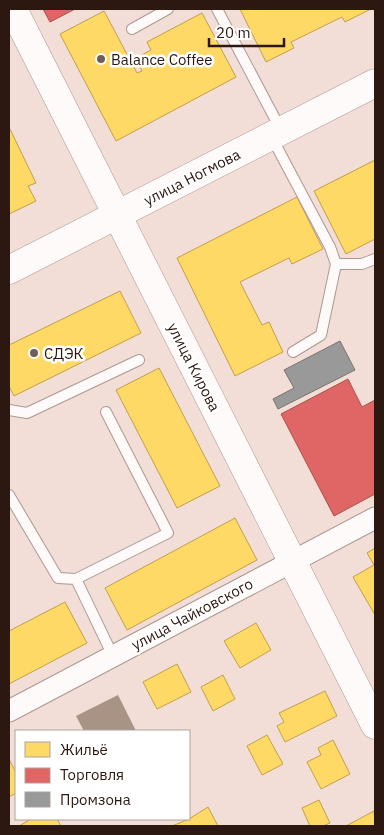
<svg xmlns="http://www.w3.org/2000/svg" width="384" height="835" font-family="'IBM Plex Sans',sans-serif">
	<style>
		.homes { fill: #ffd966; stroke: #c09f4c }
		.shops { fill: #e06666; stroke: #aa4f4c }
		.industry { fill: #999; stroke: #797270 }
		.building { fill: #a89384 }
		.lines { fill: none; stroke-linecap: round; stroke-linejoin: round }
		.lane-casing { stroke: #aa9891; stroke-width: 12 }
		.street-casing { stroke: #aa9891; stroke-width: 23 }
		.secondary-casing { stroke: #aa9891; stroke-width: 29 }
		.lane { stroke: #fdfaf9; stroke-width: 10 }
		.street { stroke: #fdfaf9; stroke-width: 21 }
		.secondary { stroke: #fdfaf9; stroke-width: 28 }
		.poi-dot { fill: #725d56; stroke: #fff; stroke-width: 2 }
		.labels { text-anchor: middle; dominant-baseline: central; stroke-width: 5; stroke-linejoin: round; paint-order: stroke }
		.poi-label { font-size: 15px; fill: #2d1811; stroke: #fff; text-anchor: start }
		.street-label { font-size: 15px; fill: #2d1811; stroke: #fff }
	</style>
	<rect width="100%" height="100%" fill="#f2ded7"/>
	<path class="homes" d="M240,9h131l-26,13 -3,-5 -51,25 3,6 -28,14z
		M104,11l33,62 5,-2 -6,-13 15,-8 -4,-8 55,-29 34,64 -120,64 -56,-107z
		M9,127l27,56 -8,3 8,15 -27,13z
		M375,160v79l-29,15 -32,-63z
		M297,197l26,52 -31,15 -3,-6 -49,24 22,43 7,-3 14,30 -48,24 -58,-118z
		M120,291l21,42 -127,63 -5,-10v-41z
		M159,368l61,118 -43,22 -61,-118z
		M235,518l22,42 -130,70 -22,-42z
		M375,548v67l-22,-38 21,-12 -7,-12z
		M65,602l22,41 -78,41v-53z
		M256,623l15,27 -31,18 -16,-27z
		M177,664l14,28 -34,17 -14,-27z
		M223,675l12,24 -22,12 -12,-24z
		M325,691l12,25 -52,26 -8,-16 7,-4 -5,-9z
		M267,735l16,29 -21,11 -15,-29z
		M333,740l17,34 -29,15 -14,-27 14,-7 -3,-7z
		M9,759l7,14v20l-7,4z
		M319,800l11,23 -7,3h-13l-8,-18z
		M208,807l10,19h-46l17,-7z
		M374,811l1,15h-29z
		M31,819h26l4,7h-42z"/>
	<path class="shops" d="M43,9h32l-25,13z
		M348,379l14,28 13,-7v94l-41,22 -53,-102z"/>
	<path class="industry" d="M340,341l15,29 -77,39 -5,-10 21,-11 -10,-18z"/>
	<path class="building" d="M118,695l18,36h-52l-8,-15z"/>
	<g class="lines">
		<defs>
			<path id="lane" d="M217,9l64,121
				M132,29l36,-20
				M271,136l59,111 6,17 -15,71 -28,17
				M336,264h26l13,-5
				M9,410l18,3 112,-53
				M9,495l49,83 18,1 37,77
				M76,579l92,-46 -62,-121"/>
			<path id="street" d="M9,711l366,-193"/>
			<path id="secondary" d="M13,9l362,716
				M9,270l366,-187"/>
		</defs>
		<use href="#lane" class="lane-casing"/>
		<use href="#street" class="street-casing"/>
		<use href="#secondary" class="secondary-casing"/>
		<use href="#lane" class="lane"/>
		<use href="#street" class="street"/>
		<use href="#secondary" class="secondary"/>
	</g>
	<g class="poi-dot">
		<circle cx="101" cy="59" r="5"/>
		<circle cx="34" cy="353" r="5"/>
	</g>
	<g class="labels">
		<g class="poi-label">
			<text x="111" y="59">Balance Coffee</text>
			<text x="44" y="353">СДЭК</text>
		</g>
		<g class="street-label">
			<text transform="translate(192 177) rotate(-27)">улица Ногмова</text>
			<text transform="translate(194 367) rotate(63)">улица Кирова</text>
			<text transform="translate(192 614) rotate(-28)">улица Чайковского</text>
		</g>
	</g>
	<rect width="384" height="835" fill="none" stroke="#2d1811" stroke-width="20"/>
	<rect x="15" y="730" width="175" height="90" fill="#ffffff" stroke="#aba3a0"/>
	<rect x="25" y="742" width="25" height="15" fill="#ffd966" stroke="#aba3a0"/>
	<text x="60" y="755" font-size="15" fill="#2d1811">Жильё</text>
	<rect x="25" y="768" width="25" height="15" fill="#e06666" stroke="#aba3a0"/>
	<text x="60" y="780" font-size="15" fill="#2d1811">Торговля</text>
	<rect x="25" y="792" width="25" height="15" fill="#999999" stroke="#aba3a0"/>
	<text x="60" y="805" font-size="15" fill="#2d1811">Промзона</text>
	<path d="M209 38v8h75v-8" fill="none" stroke="#2d1811" stroke-width="2.5"/>
	<text x="216" y="38" font-size="15" fill="#2d1811" stroke="#ffffff" stroke-width="4" paint-order="stroke">20 m</text>
</svg>
